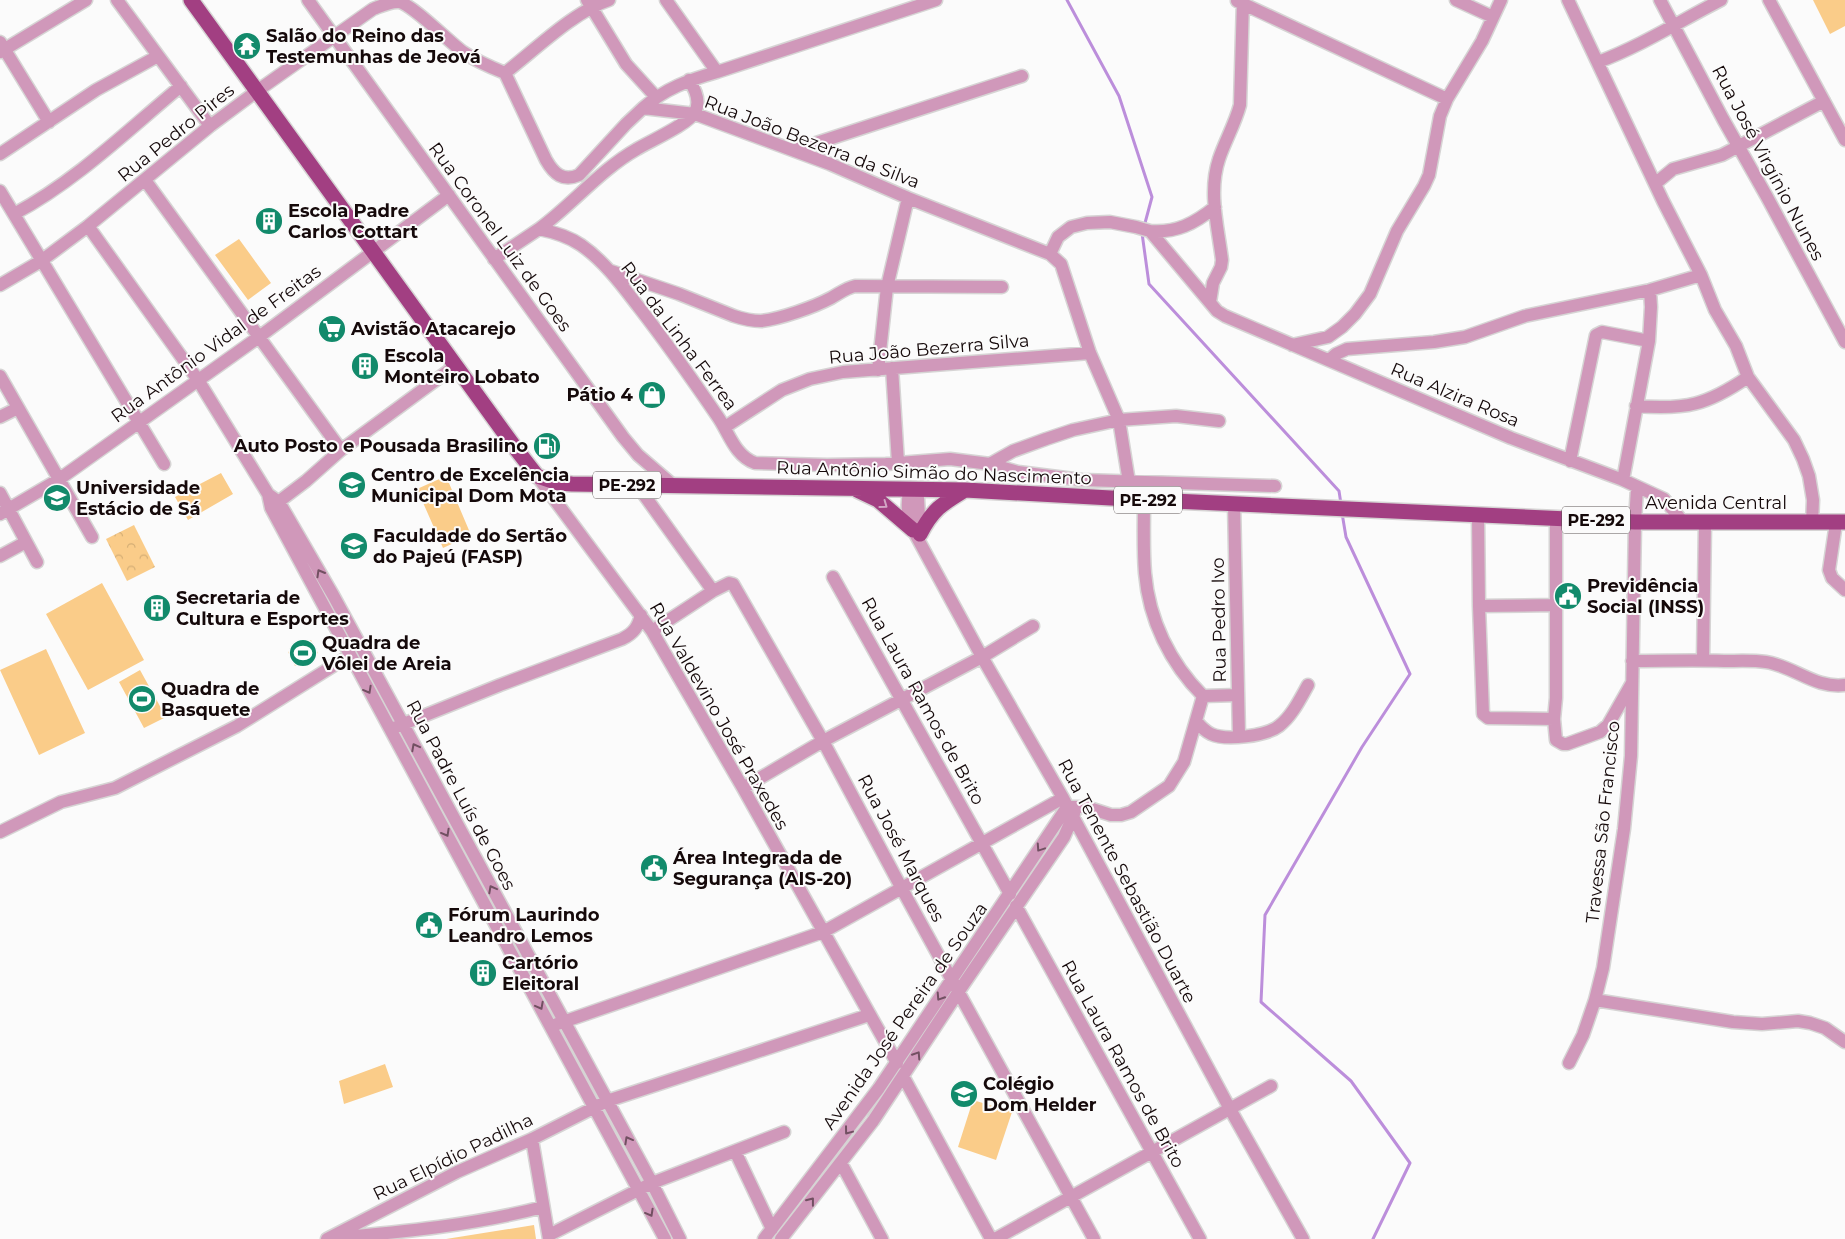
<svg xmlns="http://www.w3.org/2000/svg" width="1845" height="1239" font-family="Montserrat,sans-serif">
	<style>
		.park { fill: url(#park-crowns) }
		.pitch { fill: #facc89 }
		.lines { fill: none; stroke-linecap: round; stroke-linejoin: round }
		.stream { stroke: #bc8edb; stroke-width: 3 }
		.minor-casing { stroke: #d6d4d4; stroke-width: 15 }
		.major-casing { stroke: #d6d4d4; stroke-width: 18 }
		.minor { stroke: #d098ba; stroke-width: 12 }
		.major { stroke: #a23f82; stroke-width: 15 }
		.oneway { stroke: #d3a6c5 }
		.oneway2 { stroke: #725062 }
		.labels { text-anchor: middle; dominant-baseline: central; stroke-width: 4; stroke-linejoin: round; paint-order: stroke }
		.shield { fill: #fbfbfb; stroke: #5a5252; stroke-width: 1 }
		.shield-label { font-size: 16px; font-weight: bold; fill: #15090a }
		.poi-label { font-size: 18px; font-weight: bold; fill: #15090a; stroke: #fbfbfb; text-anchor: start }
		.street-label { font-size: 18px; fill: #15090a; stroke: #fbfbfb }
	</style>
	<defs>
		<pattern id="park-crowns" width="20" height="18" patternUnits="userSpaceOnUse" patternTransform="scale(1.25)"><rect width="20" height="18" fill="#facc89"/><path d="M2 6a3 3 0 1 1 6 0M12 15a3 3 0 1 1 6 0" fill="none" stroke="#d5ae75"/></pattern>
	</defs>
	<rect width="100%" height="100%" fill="#fbfbfb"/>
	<path class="park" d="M134,525l21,42 -28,14 -21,-42z"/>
	<path class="pitch" d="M1813,0h32v26l-15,8z
		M239,239l32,44 -23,17 -33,-45z
		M221,473l12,21 -45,26 -13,-23z
		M446,476l25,59 -28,13 -26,-59z
		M102,583l42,77 -56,30 -42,-76z
		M311,640l7,13 -23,13 -7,-14z
		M46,649l39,84 -46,22 -39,-85z
		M140,670l26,47 -22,11 -25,-46z
		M385,1064l8,23 -49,17 -5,-23z
		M973,1100l39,12 -16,48 -38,-13z
		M534,1225l2,14h-90z"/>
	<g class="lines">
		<path class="stream" d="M1067,0l52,96 33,101 -7,26
			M1142,233l7,51 190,207 2,13
			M1342,513l4,24 64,137 -48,73 -97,168 -4,87 90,79 59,82 -37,76"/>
		<defs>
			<path id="minor" d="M117,0l93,126
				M308,0l315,437 15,18 36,31
				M587,0l39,64 30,33
				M666,0l51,72
				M1456,0l37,17
				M1568,0l95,201 38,74 14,35 21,36 12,31 46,63 9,19 6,17 4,24 -1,23
				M1660,0l63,119 44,78 78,145
				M1769,0l76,140
				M1237,1l210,98
				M0,42l49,80
				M0,52l86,-52
				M1598,62c43,-16 82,-41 123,-62
				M505,73c30,-23 68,-61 104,-73
				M643,108c23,-20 46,-28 74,-36l219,-72
				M795,150l227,-74
				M0,154l96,-64 62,-34
				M145,180l196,270
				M1656,183l17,-14 49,-14 102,-54
				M0,191l164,273
				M14,214c62,-33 114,-84 167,-128
				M88,226l110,154 70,114 3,14 394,731
				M539,229c34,-25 61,-59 98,-80 13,-8 52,-25 58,-37 6,-11 0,-23 -6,-32
				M1150,231c26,2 44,-7 65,-24
				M1050,254l8,-17 13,-10 16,-4 23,-1 26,5 14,4 67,80 8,5 286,122 112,42 41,19 19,23
				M494,259l45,-30c15,3 29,7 42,16 23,16 40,39 57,61 28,36 54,73 80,111 11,16 17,39 37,46l72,2 59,-1 64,-5 40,5 23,-13 33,-12 27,-9 46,-10 57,-4 43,5
				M611,271l68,23 55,22c9,3 17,5 27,5 19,-2 53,-14 70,-23 9,-5 15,-10 24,-12l147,1
				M0,285l41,-24 47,-35 122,-100 47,-35 116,-82c8,-3 18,-8 26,-7 14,3 49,39 64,50 13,9 27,15 42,21l41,87c8,14 17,22 33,15l47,-51 17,-16 52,6 135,50 78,34 142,56 11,10 29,89 29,67 10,62v17
				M1210,302l3,-19 8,-16 1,-7c-4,-33 -14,-68 -3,-101 6,-18 16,-35 21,-54l3,-105
				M1292,345l36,-8 14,-10 13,-13 15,-20 27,-63 27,-45 5,-11 11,-59 7,-17 35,-58 19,-41
				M1329,360l7,-6 11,-5 87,-7 31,-5 60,-21 125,-26 51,-15
				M892,368l6,95
				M878,370l9,-83 21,-89
				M0,376l92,161
				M1636,406c50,4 71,-1 112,-29
				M0,417l18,-9
				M725,427l57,-37 28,-11 33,-7 247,-19
				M1570,461l26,-126 6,-3 47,9
				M990,464l28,8 64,8 193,6
				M537,476l115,155 91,157 154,275
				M1623,480l26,-139 2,-34 -1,-17
				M637,485l76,106
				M910,488c-4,15 -3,28 3,42l69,127 81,141 167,311 73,130
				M910,488l8,10 2,37
				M0,493l37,69
				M268,494l11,8 54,93 319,588 28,56
				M1234,504l5,232
				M273,506l33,-25 35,-31 114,-84
				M0,514l58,-34 201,-143 190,-142
				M1478,515l1,91 4,108 5,4 66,1
				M1556,519v179l-2,21 2,21 7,4h4l33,-12 8,-7 24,-42
				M1836,523l-7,47 3,8 13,12
				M0,556l26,-14
				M833,577l177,317
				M1479,606l76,-1
				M652,631l61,-40 16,-8 4,1 90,157 79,148 192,350
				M1703,660l2,-138
				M1632,661c31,0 61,-1 92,0 13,0 28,-1 42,1 28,4 49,27 79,23
				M1203,696l35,-1
				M1197,722c4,5 8,9 14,12 15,7 55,2 68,-8 13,-10 21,-27 29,-41
				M396,727l104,-42 122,-46c12,-6 16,-12 19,-24
				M743,788l80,-47 159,-84 51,-31
				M0,832l61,-30 54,-14 122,-62 112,-70
				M1016,906l184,333
				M1595,1000l138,22 29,2 36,-3 12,2 15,5 20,14
				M557,1024l266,-92 240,-134
				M1569,1063l14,-28 12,-35 8,-32 21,-139 7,-73 4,-234 2,-34
				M903,1076l88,163
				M532,1139l17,100
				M735,1151l37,78
				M841,1163l41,76
				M549,1235l103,-52 132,-51
				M333,1238c71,-6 141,-13 210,-31
				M327,1239l130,-67 75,-33 75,-38 262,-86
				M764,1239l115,-151 188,-281h19l25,8h10l10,-3 38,-26 15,-24 19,-66c-33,-33 -54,-76 -58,-123 -2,-24 -1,-49 -1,-73
				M781,1239l92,-118 86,-130 105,-154 10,-23
				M995,1239l276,-153"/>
			<path id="major" d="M191,0l325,449 21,27 21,7 14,1 393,6 164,9 506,23h210
				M857,490l21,10 35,30
				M920,534c13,-25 22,-30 45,-44"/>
		</defs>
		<use href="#minor" class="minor-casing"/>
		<use href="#major" class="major-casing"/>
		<use href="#minor" class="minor"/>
		<use href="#major" class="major"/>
	</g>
	<defs><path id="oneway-chevron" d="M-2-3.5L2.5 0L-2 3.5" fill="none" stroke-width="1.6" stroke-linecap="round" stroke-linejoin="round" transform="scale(1.25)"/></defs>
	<use class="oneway" href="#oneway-chevron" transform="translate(884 505) rotate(36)"/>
	<g class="oneway2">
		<use href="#oneway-chevron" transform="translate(320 573) rotate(-120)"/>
		<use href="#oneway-chevron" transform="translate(368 690) rotate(61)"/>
		<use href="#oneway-chevron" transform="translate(415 747) rotate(-118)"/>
		<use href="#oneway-chevron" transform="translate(446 833) rotate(61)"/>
		<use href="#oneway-chevron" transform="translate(1040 848) rotate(124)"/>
		<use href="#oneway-chevron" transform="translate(492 889) rotate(-118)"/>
		<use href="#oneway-chevron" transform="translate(940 997) rotate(123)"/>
		<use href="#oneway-chevron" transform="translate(540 1006) rotate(62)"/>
		<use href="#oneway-chevron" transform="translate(917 1055) rotate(-57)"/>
		<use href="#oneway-chevron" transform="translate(848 1131) rotate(127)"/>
		<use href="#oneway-chevron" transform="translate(628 1140) rotate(-119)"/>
		<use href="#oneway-chevron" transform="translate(811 1201) rotate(-52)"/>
		<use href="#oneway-chevron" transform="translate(650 1213) rotate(61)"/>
	</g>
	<defs>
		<symbol id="temple-disc" viewBox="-11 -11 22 22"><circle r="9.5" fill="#128a6b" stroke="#fbfbfb"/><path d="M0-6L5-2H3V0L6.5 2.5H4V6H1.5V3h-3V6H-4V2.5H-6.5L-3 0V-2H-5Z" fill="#fff"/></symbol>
		<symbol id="building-disc" viewBox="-11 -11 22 22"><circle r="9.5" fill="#128a6b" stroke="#fbfbfb"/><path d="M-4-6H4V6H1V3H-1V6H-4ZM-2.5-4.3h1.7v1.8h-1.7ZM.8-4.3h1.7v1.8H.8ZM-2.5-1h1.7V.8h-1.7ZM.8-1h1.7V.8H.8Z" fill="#fff"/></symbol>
		<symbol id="supermarket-disc" viewBox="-11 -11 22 22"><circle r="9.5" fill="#128a6b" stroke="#fbfbfb"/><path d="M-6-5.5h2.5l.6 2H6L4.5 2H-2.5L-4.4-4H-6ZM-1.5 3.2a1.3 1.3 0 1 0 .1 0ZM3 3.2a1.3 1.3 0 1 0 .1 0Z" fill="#fff"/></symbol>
		<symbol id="shop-disc" viewBox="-11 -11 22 22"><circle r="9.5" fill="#128a6b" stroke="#fbfbfb"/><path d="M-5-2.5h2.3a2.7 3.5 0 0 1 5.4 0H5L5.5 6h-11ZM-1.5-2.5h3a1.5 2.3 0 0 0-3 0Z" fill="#fff"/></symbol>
		<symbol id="fuel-disc" viewBox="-11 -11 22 22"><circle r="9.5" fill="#128a6b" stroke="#fbfbfb"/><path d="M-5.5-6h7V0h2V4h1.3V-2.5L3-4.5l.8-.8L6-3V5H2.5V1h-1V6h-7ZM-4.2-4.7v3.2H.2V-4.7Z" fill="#fff"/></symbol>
		<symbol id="school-disc" viewBox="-11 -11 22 22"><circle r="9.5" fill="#128a6b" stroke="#fbfbfb"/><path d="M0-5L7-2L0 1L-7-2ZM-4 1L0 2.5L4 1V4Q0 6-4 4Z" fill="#fff"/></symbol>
		<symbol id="university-disc" viewBox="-11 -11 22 22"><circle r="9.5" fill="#128a6b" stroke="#fbfbfb"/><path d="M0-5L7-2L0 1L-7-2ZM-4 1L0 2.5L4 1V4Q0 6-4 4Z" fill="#fff"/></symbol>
		<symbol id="civic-disc" viewBox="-11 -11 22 22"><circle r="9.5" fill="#128a6b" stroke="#fbfbfb"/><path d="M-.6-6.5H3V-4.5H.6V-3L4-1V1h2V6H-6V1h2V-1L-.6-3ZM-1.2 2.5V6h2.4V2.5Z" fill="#fff"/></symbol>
		<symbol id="stadium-disc" viewBox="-11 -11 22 22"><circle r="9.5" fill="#128a6b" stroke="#fbfbfb"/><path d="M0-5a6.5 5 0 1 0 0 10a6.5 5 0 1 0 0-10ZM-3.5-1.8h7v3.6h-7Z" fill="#fff"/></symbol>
	</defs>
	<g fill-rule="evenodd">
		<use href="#temple-disc" x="231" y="30" width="32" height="32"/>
		<use href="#building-disc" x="253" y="205" width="32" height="32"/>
		<use href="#supermarket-disc" x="316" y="313" width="32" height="32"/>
		<use href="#building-disc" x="349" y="350" width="32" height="32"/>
		<use href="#shop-disc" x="636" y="379" width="32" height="32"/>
		<use href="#fuel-disc" x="531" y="430" width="32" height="32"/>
		<use href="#school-disc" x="336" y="469" width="32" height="32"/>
		<use href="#university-disc" x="41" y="482" width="32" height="32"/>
		<use href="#university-disc" x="338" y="530" width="32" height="32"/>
		<use href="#civic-disc" x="1552" y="580" width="32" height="32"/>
		<use href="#building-disc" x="141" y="592" width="32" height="32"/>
		<use href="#stadium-disc" x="287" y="637" width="32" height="32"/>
		<use href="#stadium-disc" x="126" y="683" width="32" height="32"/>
		<use href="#civic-disc" x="638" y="852" width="32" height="32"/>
		<use href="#civic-disc" x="413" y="909" width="32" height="32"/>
		<use href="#building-disc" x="467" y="957" width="32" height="32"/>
		<use href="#school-disc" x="948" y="1078" width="32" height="32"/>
	</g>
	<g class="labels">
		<g class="shield">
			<rect x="593" y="471.5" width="68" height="27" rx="4"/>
			<rect x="1114" y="486.5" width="68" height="27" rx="4"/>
			<rect x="1562" y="506.5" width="68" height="27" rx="4"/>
		</g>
		<g class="shield-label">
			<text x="627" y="485">PE-292</text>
			<text x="1148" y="500">PE-292</text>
			<text x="1596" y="520">PE-292</text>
		</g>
		<g class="poi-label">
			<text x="266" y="36">Salão do Reino das<tspan x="266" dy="21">Testemunhas de Jeová</tspan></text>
			<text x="288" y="211">Escola Padre<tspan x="288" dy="21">Carlos Cottart</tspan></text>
			<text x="351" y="329">Avistão Atacarejo</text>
			<text x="384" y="356">Escola<tspan x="384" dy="21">Monteiro Lobato</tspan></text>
			<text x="633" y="395" text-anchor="end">Pátio 4</text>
			<text x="528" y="446" text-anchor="end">Auto Posto e Pousada Brasilino</text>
			<text x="371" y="475">Centro de Excelência<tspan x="371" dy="21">Municipal Dom Mota</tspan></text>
			<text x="76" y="488">Universidade<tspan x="76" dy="21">Estácio de Sá</tspan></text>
			<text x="373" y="536">Faculdade do Sertão<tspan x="373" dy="21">do Pajeú (FASP)</tspan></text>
			<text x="1587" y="586">Previdência<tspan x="1587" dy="21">Social (INSS)</tspan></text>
			<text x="176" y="598">Secretaria de<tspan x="176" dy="21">Cultura e Esportes</tspan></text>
			<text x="322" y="643">Quadra de<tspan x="322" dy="21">Vôlei de Areia</tspan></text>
			<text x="161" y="689">Quadra de<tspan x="161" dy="21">Basquete</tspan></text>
			<text x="673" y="858">Área Integrada de<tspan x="673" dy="21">Segurança (AIS-20)</tspan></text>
			<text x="448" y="915">Fórum Laurindo<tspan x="448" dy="21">Leandro Lemos</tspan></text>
			<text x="502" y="963">Cartório<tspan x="502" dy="21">Eleitoral</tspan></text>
			<text x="983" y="1084">Colégio<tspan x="983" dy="21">Dom Helder</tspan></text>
		</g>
		<g class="street-label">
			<text transform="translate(176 133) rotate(-39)">Rua Pedro Pires</text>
			<text transform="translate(812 142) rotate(21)">Rua João Bezerra da Silva</text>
			<text transform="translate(1768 163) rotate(62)">Rua José Virgínio Nunes</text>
			<text transform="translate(500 237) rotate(54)">Rua Coronel Luiz de Goes</text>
			<text transform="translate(679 336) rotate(53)">Rua da Linha Ferrea</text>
			<text transform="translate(216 344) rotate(-36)">Rua Antônio Vidal de Freitas</text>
			<text transform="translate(929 349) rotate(-5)">Rua João Bezerra Silva</text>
			<text transform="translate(1455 395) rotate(23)">Rua Alzira Rosa</text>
			<text transform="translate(934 473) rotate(2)">Rua Antônio Simão do Nascimento</text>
			<text x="1716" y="503">Avenida Central</text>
			<text transform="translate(1219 620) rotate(-91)">Rua Pedro Ivo</text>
			<text transform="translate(923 701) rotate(61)">Rua Laura Ramos de Brito</text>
			<text transform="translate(719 716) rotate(60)">Rua Valdevino José Praxedes</text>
			<text transform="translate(461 795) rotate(62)">Rua Padre Luís de Goes</text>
			<text transform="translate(1603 822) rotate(-84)">Travessa São Francisco</text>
			<text transform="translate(901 848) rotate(62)">Rua José Marques</text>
			<text transform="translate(1127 881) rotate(62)">Rua Tenente Sebastião Duarte</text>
			<text transform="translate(905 1016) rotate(-55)">Avenida José Pereira de Souza</text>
			<text transform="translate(1123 1064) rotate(61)">Rua Laura Ramos de Brito</text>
			<text transform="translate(453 1157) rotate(-26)">Rua Elpídio Padilha</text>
		</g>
	</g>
</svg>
